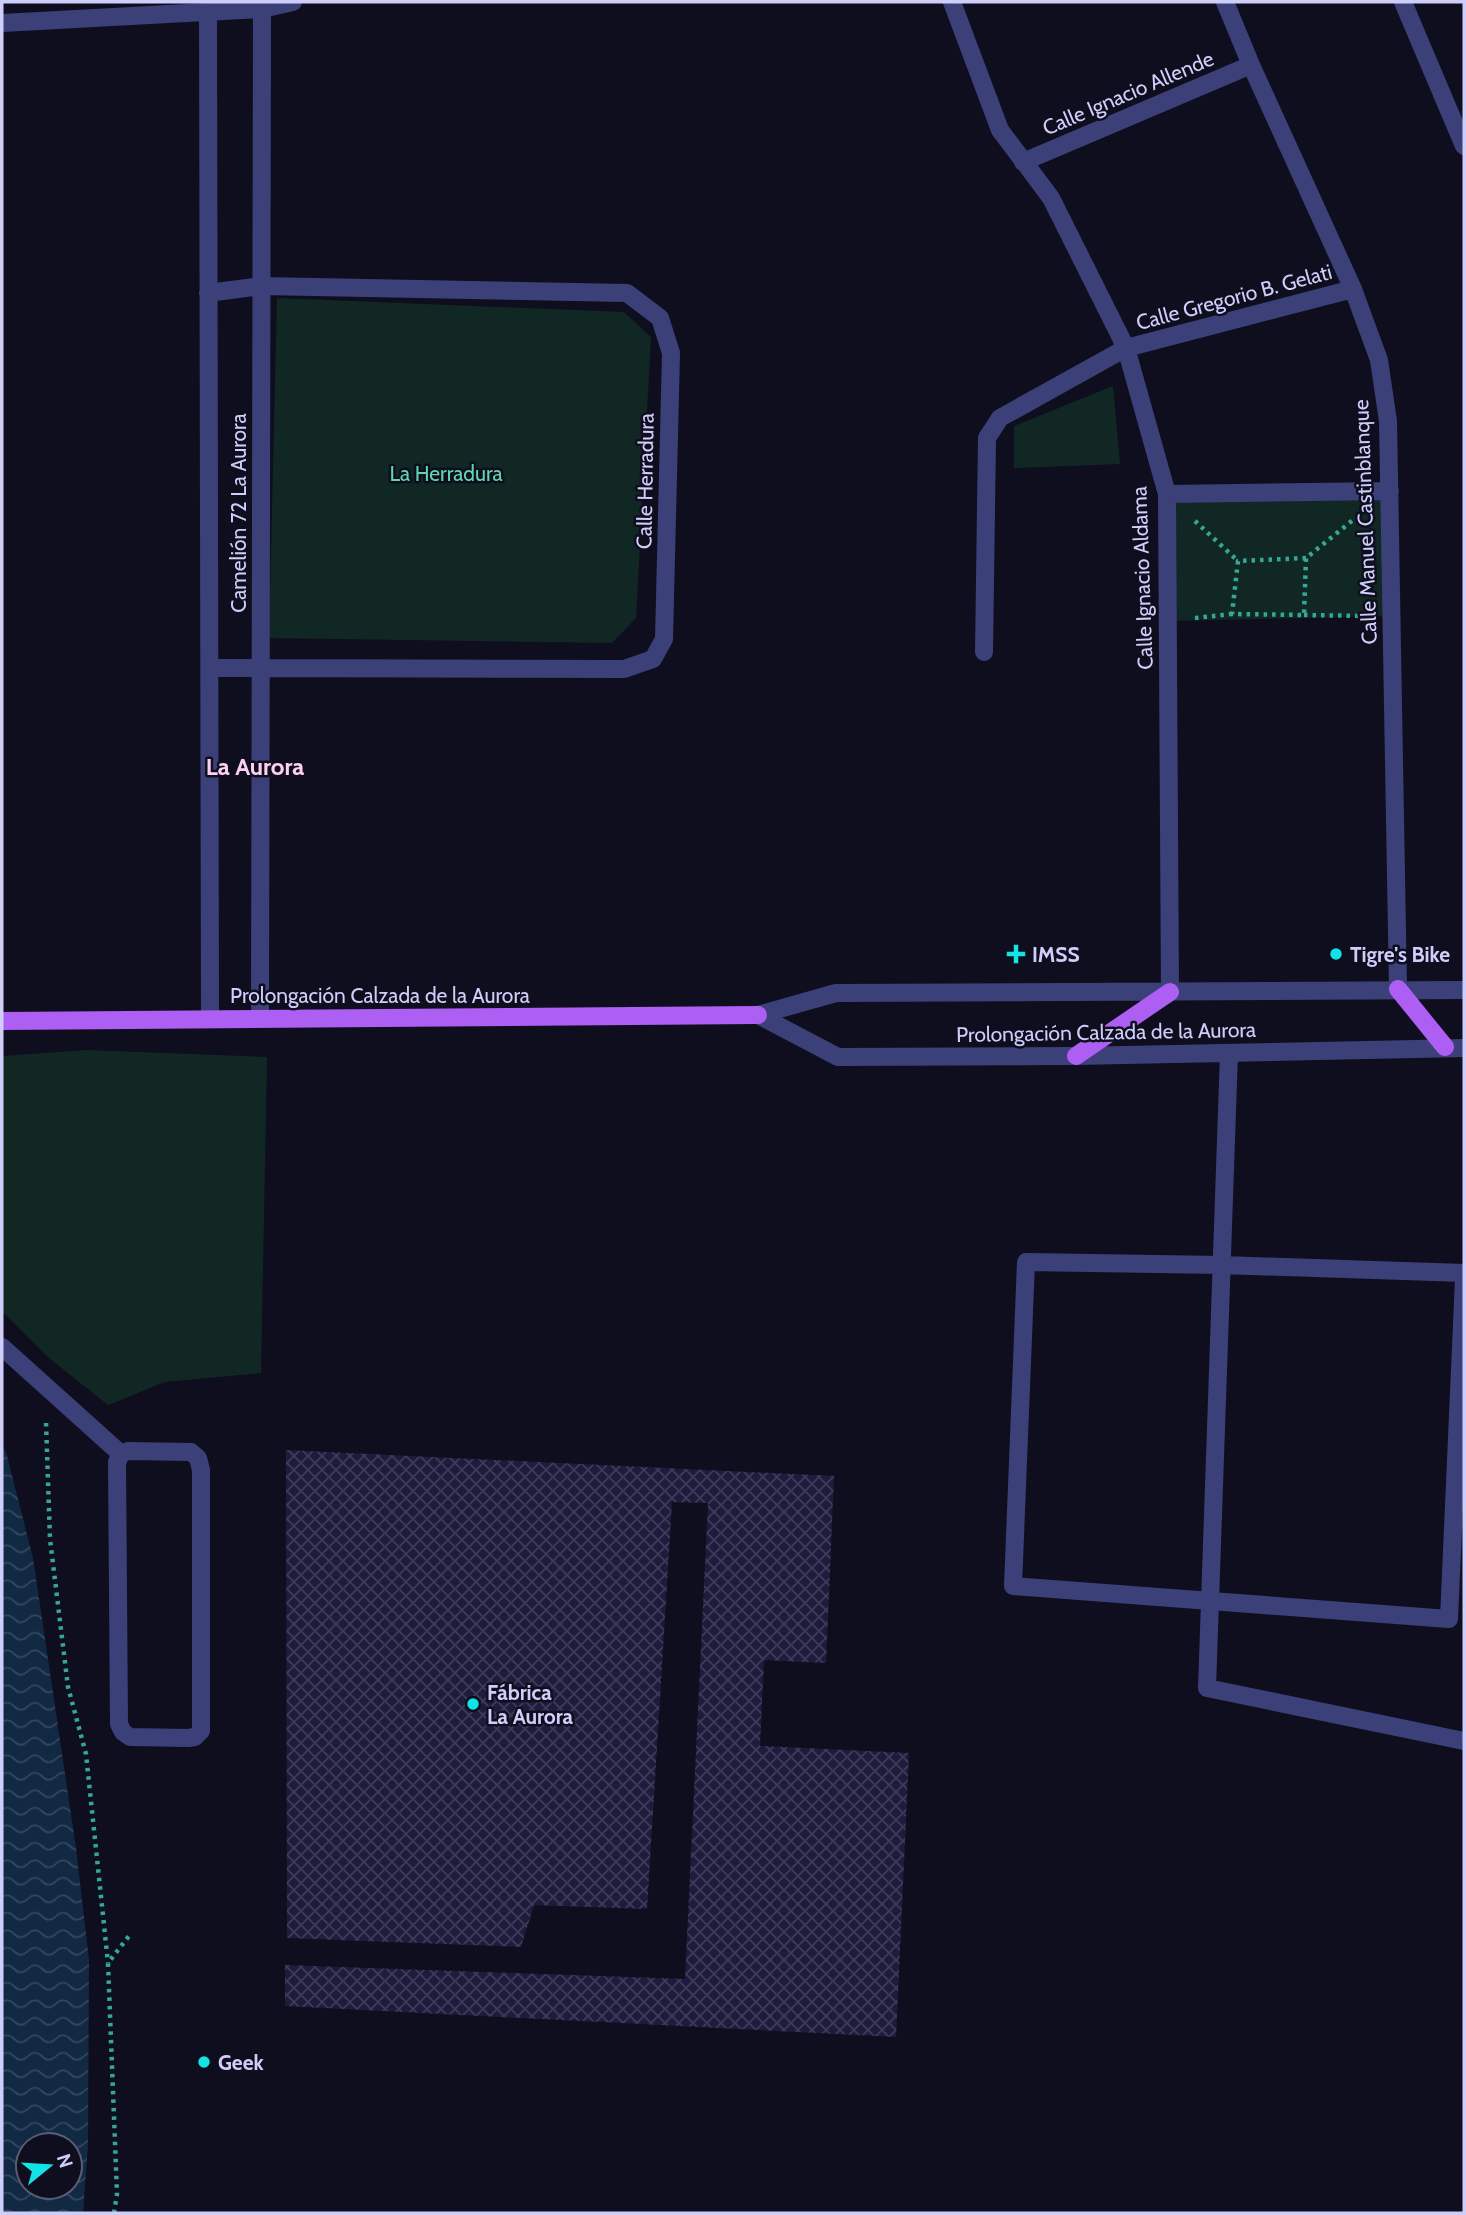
<svg xmlns="http://www.w3.org/2000/svg" width="1466" height="2215" font-family="Cabin,sans-serif">
	<style>
		.green { fill: #112724 }
		.water { fill: url(#water-waves); fill-rule: evenodd }
		.building { fill: url(#building-cross-hatch) }
		.lines { fill: none; stroke-linecap: round; stroke-linejoin: round }
		.path { stroke: #36a796; stroke-width: 4.5; stroke-dasharray: 3.5 5; stroke-linecap: butt }
		.minor { stroke: #3c4079; stroke-width: 18 }
		.major { stroke: #ad5ef3; stroke-width: 18 }
		.poi-dot { fill: #12e3e4; stroke: #0f0e1e; stroke-width: 2.5 }
		.labels { text-anchor: middle; dominant-baseline: central; stroke-width: 5; stroke-linejoin: round; paint-order: stroke }
		.street-label { font-size: 21px; fill: #cfcefb; stroke: #0f0e1e }
		.park-label { font-size: 21px; fill: #61d5ad; stroke: #0f0e1e }
		.poi-label { font-size: 21px; font-weight: bold; fill: #cfcefb; stroke: #0f0e1e; text-anchor: start }
		.quarter-label { font-size: 24px; font-weight: bold; fill: #fbd0f0; stroke: #0f0e1e }
	</style>
	<defs>
		<pattern id="water-waves" width="16" height="10" patternUnits="userSpaceOnUse" patternTransform="scale(1.75)"><rect width="16" height="10" fill="#112943"/><path d="M0 5q4-4 8 0t8 0" fill="none" stroke="#33475f"/></pattern>
		<pattern id="building-cross-hatch" width="8" height="8" patternUnits="userSpaceOnUse" patternTransform="scale(1.75)"><rect width="8" height="8" fill="#1f1b3d"/><path d="M0 0l8 8M0 8l8-8" fill="none" stroke="#3e3b5a"/></pattern>
	</defs>
	<rect width="100%" height="100%" fill="#0f0e1e"/>
	<path class="green" d="M277,298l347,14 27,25 -15,281 -24,25 -343,-5z
		M1113,386l7,78 -106,4v-42z
		M1390,491l2,125 -224,5 -1,-127z
		M86,1050l181,7 -6,316 -96,9 -57,23 -59,-47 -47,-47v-255z"/>
	<path class="water" d="M2,1446l4,6 27,106 43,290 13,112 -1,185 -5,68h-81zM28,2145h42v42h-42z"/>
	<path class="building" d="M286,1450l548,26 -8,187 -62,-3 -4,86 149,7 -13,284 -611,-31v-41l400,14 23,-476 -36,-1 -25,407 -113,-4 -13,42 -234,-9z"/>
	<g class="lines">
		<path class="path" d="M1195,521l43,40
			M1306,558l-68,3 -6,53 72,1 2,-57 47,-38
			M1304,615l62,1
			M1195,618l37,-4
			M46,1423l4,116 18,148 18,67 22,209
			M114,2213l3,-19 -9,-231 21,-27"/>
		<path class="minor" d="M952,2l48,128 51,68 75,150 41,146 3,498
			M1225,2l26,63 102,224 26,71 9,61 10,568
			M1403,2l61,144
			M208,12l2,1006
			M2,23l260,-14 31,-7
			M1023,162l228,-97
			M208,293l54,-7 365,7 33,25 11,35 -7,286 -11,20 -29,10 -414,-1
			M1167,494l223,-3
			M984,652l3,-214 13,-20 126,-70 227,-59
			M758,1015l80,42 238,-1 388,-8
			M758,1015l78,-22 628,-3
			M260,1018l2,-1009
			M1229,1053l-22,635 257,53
			M1464,1273l-242,-8 -196,-3 -13,324 436,33 15,-340
			M2,1347l119,107
			M128,1451l63,1 7,6 3,12v261l-6,6 -7,1 -58,-1 -7,-5 -4,-8 -2,-262 4,-8z"/>
		<path class="major" d="M1398,989l47,58
			M2,1021l756,-6
			M1076,1056l94,-64"/>
	</g>
	<g class="poi-dot">
		<path d="M1012.5 943.5h7v7h7v7h-7v7h-7v-7h-7v-7h7z"/>
		<circle cx="1336" cy="954" r="7"/>
		<circle cx="473" cy="1704" r="7"/>
		<circle cx="204" cy="2062" r="7"/>
	</g>
	<g class="labels">
		<g class="street-label">
			<text transform="translate(1128 93) rotate(-23)">Calle Ignacio Allende</text>
			<text transform="translate(1234 297) rotate(-15)">Calle Gregorio B. Gelati</text>
			<text transform="translate(645 481) rotate(-89)">Calle Herradura</text>
			<text transform="translate(238 513) rotate(-90)">Camelión 72 La Aurora</text>
			<text transform="translate(1365 522) rotate(-92)">Calle Manuel Castinblanque</text>
			<text transform="translate(1142 578) rotate(-92)">Calle Ignacio Aldama</text>
			<text x="380" y="995">Prolongación Calzada de la Aurora</text>
			<text transform="translate(1106 1032) rotate(-1)">Prolongación Calzada de la Aurora</text>
		</g>
		<g class="park-label">
			<text x="446" y="473">La Herradura</text>
		</g>
		<g class="poi-label">
			<text x="1032" y="954">IMSS</text>
			<text x="1350" y="954">Tigre's Bike</text>
			<text x="487" y="1692">Fábrica<tspan x="487" dy="24">La Aurora</tspan></text>
			<text x="218" y="2062">Geek</text>
		</g>
		<g class="quarter-label">
			<text x="255" y="766">La Aurora</text>
		</g>
	</g>
	<rect width="1466" height="2215" fill="none" stroke="#cfcefb" stroke-width="7"/>
	<g transform="translate(49 2166) rotate(72)"><circle r="33" fill="#0f0e1e" stroke="#5c5b76" stroke-width="2"/>
	<path d="M0-5L12 26L0 18L-12 26Z" fill="#12e3e4"/>
	<text y="-10" font-size="19" font-weight="bold" text-anchor="middle" fill="#cfcefb">N</text>
	</g>
</svg>
